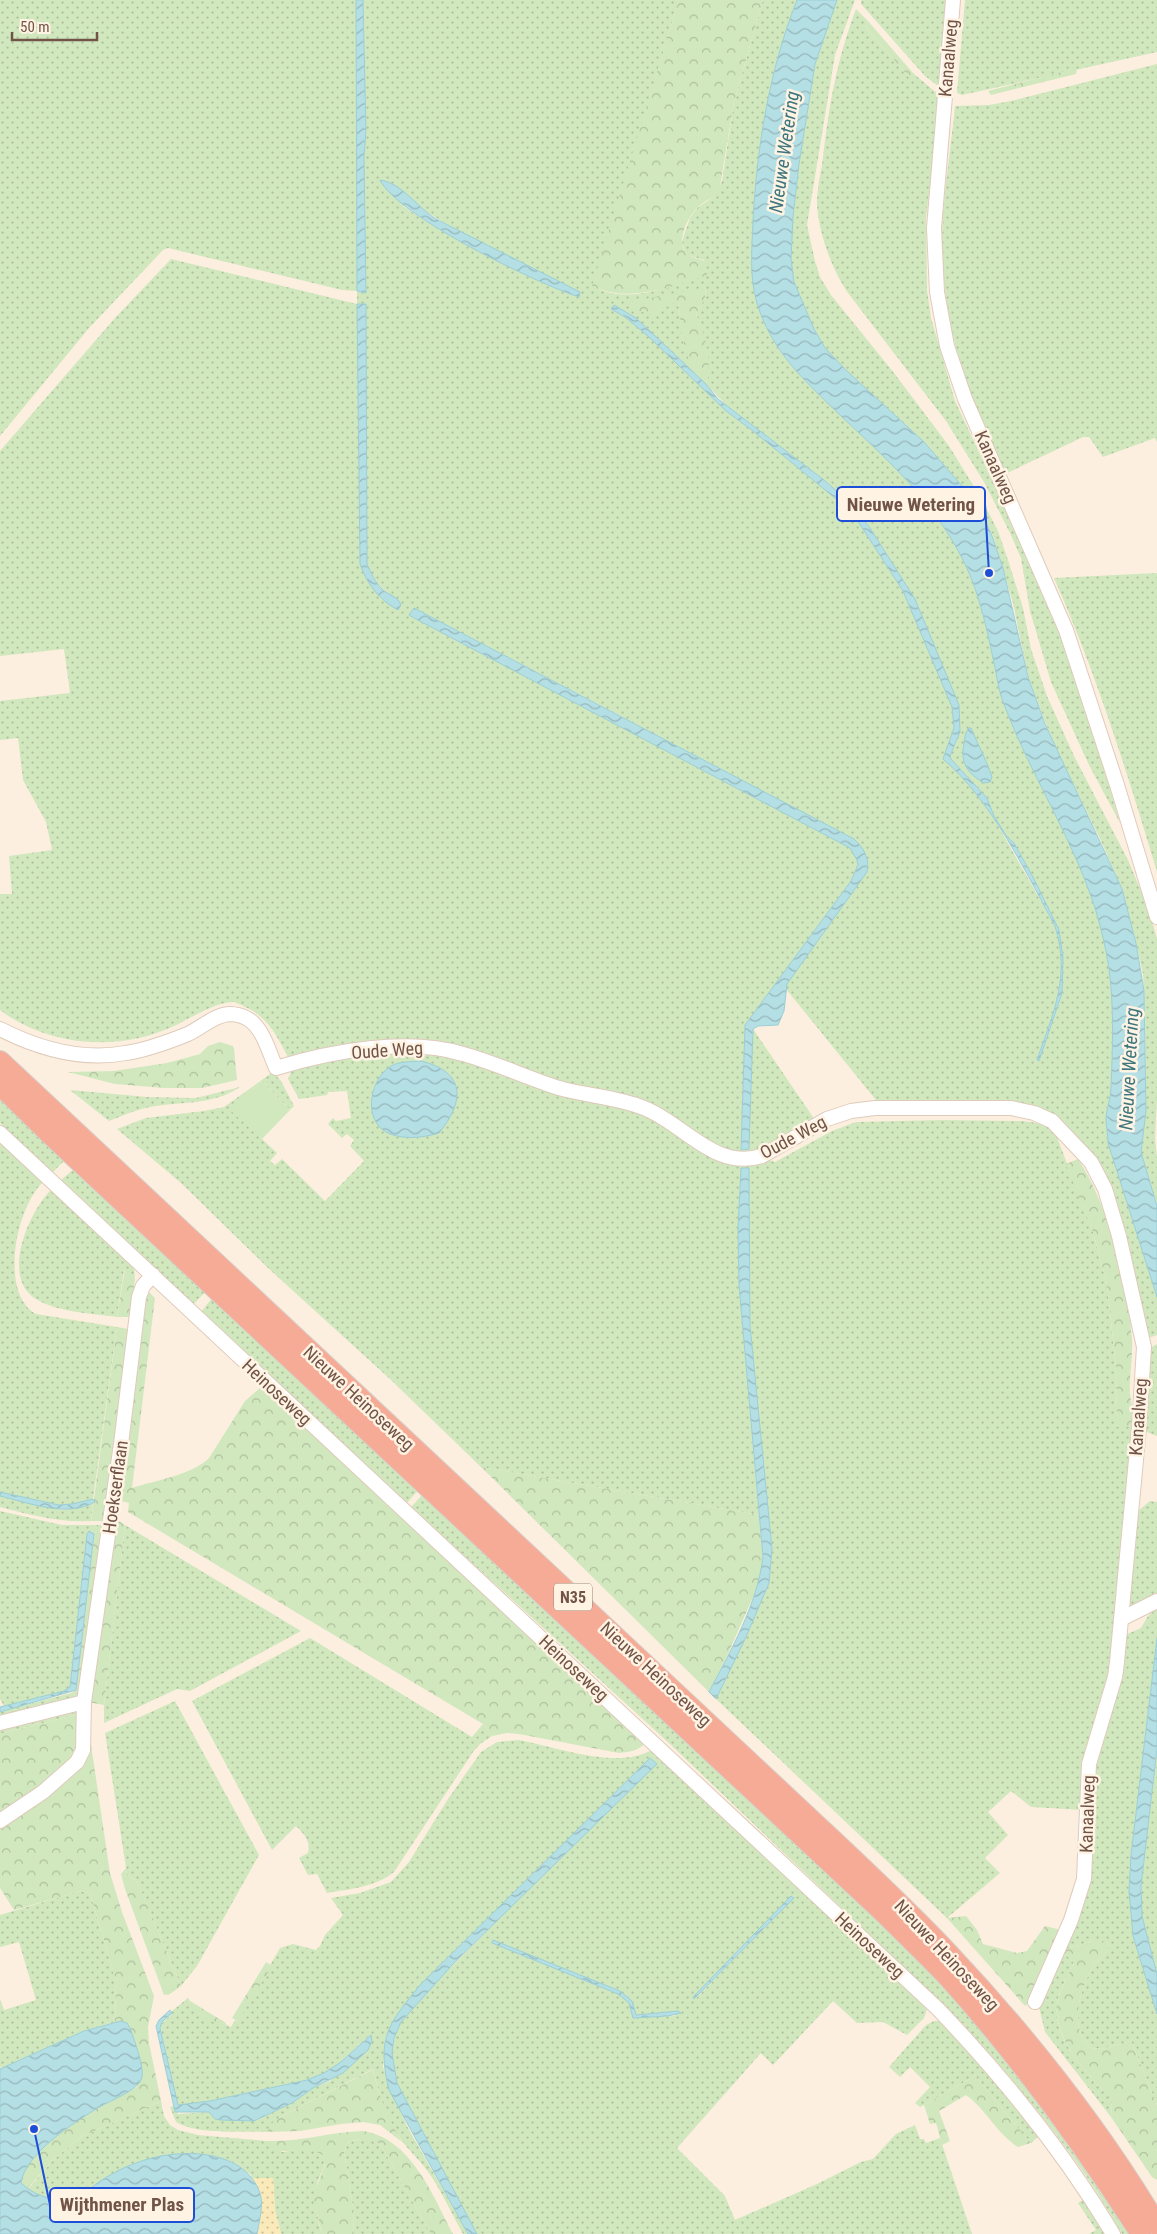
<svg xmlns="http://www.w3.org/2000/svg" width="1157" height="2234" font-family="'Roboto Condensed',sans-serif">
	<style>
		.grass { fill: url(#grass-dots); fill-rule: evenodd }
		.forest { fill: url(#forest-crowns) }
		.sand { fill: url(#sand-dots) }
		.park { fill: #d1e8be }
		.water { fill: url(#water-waves); stroke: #9bcfd6 }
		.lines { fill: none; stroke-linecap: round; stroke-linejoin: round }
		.minor-casing { stroke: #dfcbbb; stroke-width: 16 }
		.highway-casing { stroke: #d7cfcb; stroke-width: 22 }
		.minor { stroke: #fff; stroke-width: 14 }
		.highway { stroke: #f6ab96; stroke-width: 20 }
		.labels { text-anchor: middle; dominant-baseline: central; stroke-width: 5; stroke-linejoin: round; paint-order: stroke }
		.shield { fill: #fff3e4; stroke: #9c8476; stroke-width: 1 }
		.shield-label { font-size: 16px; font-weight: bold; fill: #715447 }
		.street-label { font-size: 18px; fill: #715447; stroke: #fff3e4 }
		.water-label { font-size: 19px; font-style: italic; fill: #3f767e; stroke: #fff3e4 }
		.leader { fill: none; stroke: #1d4ed8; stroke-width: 2 }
		.callout-dot { fill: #1d4ed8; stroke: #fff3e4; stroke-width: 2 }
		.callout { fill: #fff3e4; stroke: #1d4ed8; stroke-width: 2 }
		.callout-label { font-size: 19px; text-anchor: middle; font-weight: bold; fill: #715447 }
	</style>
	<defs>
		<pattern id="grass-dots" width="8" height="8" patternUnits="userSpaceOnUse" patternTransform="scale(1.25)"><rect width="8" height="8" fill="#d1e8be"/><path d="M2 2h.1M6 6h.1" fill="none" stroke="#aebf9c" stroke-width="1.8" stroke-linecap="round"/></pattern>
		<pattern id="forest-crowns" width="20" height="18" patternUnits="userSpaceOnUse" patternTransform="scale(1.25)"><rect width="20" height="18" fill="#d1e8be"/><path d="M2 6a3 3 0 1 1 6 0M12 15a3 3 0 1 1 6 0" fill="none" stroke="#aebf9c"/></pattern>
		<pattern id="sand-dots" width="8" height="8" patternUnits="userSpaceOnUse" patternTransform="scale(1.25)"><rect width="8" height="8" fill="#fbeab9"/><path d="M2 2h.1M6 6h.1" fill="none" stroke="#d0c098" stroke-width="1.8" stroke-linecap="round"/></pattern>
		<pattern id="water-waves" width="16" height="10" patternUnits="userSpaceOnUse" patternTransform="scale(1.25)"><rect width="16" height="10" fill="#b4dfe4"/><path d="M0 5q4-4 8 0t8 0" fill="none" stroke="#97b7bb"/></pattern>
	</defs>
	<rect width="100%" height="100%" fill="#fcefdf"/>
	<path class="grass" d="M0,0h356l1,291 8,2 -1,-138 2,-25 -3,-130h316l-86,286c33,20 80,0 114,-12l-3,-14 -16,-5 -3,-4 -3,-8 2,-8 6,-17 7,-10 19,-13 6,-14 12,-79 29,-102h34c-28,71 -40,145 -44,221 -1,27 -4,56 4,82 7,25 23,50 41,70 60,65 128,109 168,193 14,30 21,64 28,97 3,12 4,25 8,36 30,83 84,157 102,243 11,47 9,97 7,145 0,10 -4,20 -5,31 0,8 2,17 2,25l49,154v38l-9,3 -43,-157 -54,-64 -171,-12 -94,-116v-5l81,-112v-16l-8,-12 -244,-131 -201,-105 -5,7 5,3 436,230 8,12v5l-7,16 -106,144 -4,125 8,-1 4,-120 62,91 -54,30 -15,5 -19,-3 -138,-62 -94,-28 -139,-18 -31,4 -37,9c-11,-21 -21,-41 -43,-50 -3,-2 -8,-4 -11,-5 -17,-1 -45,17 -60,24 -55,26 -125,21 -174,-16v-116h12l-3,-38 43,-6 -6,-28 -23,-42 -5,-42 -18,2v-39l70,-8 -6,-44 -64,7v-205l115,-133 56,-59 186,45v-13l-15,-1 -174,-42 -5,2 -74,78 -89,108zM403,206l17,2 41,25 102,51 15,13c-28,-9 -54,-24 -80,-37 -33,-17 -65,-33 -95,-54zM706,287l-1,11 -9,16c7,17 16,52 10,70l22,23 96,73 25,22 21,26 45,71 36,89 6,53 -7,15 1,3 36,39 7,18 13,21 7,6 19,34 26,53 4,27 -1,36 -23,68 -2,-1c16,-48 34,-83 18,-134l-67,-118 -18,-24 -26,-25 10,-31 -2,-21 -49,-116 -44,-68 -18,-20 -88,-72 -27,-20 -77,-74 -24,-20 -14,-8 3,-3 22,12 62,59 -14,-32 -6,-44zM358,304h8l1,260c6,14 13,26 28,33l3,13 -18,-12 -20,-34z
		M837,0h18l-20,55 -28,170 8,36 5,16 11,18 63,78 55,73 32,52 17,33 11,32 14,45 8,41 16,47 27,60 55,106 20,49 8,28v160l-2,40 2,18v49l-16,-54 5,-41 -1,-102 -2,-35 -7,-31 -14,-54 -21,-48 -47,-96 -26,-68 -15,-74 -21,-70 -17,-32 -35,-41 -16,-18 -76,-70 -23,-24 -11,-19 -20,-47 -3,-23 2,-42 6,-53 16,-100z
		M861,0h88l-7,89 -17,-13 -64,-72z
		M965,0h192v52l-195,43 -5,-2z
		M856,9l12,12 -2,7 43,49 4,-4 26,22 1,8 -14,115 1,72 4,28 24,83 62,132 59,141 44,149 -31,-58 -38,-83 -21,-71 -9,-53 -11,-25 -26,-51 -38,-61 -98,-128c-16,-23 -30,-61 -31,-90 0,-14 4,-31 6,-45 6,-53 14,-99 33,-149z
		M1157,64v378l-2,-4 -52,19 -14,-20h-6l-80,38c-34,-76 -62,-152 -61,-237 1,-44 9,-89 13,-132l34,-1 22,-4z
		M1157,573v299c-30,-100 -61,-199 -103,-294z
		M385,1052l38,1 44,9 44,17 52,16 67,14 15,6 54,34 65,9 11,4 57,-31 24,-9 85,-2 81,1c12,1 24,3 33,11l38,100 14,52 9,83 1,60h19l-19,218 -34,165 -52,-3 -20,-16 -23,21 20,23 -23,23 15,15 -53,45 -231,-219 53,-116 3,-34 -22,-224 -1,-157 -8,1 -3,60 1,56 20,230 -278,-48 -90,-87 -123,-112 -87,-85 -64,-54 29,-11 58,-7 20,-4 49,-35 8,9 13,25 -4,4 -28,-29 -31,29 46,43 -7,8 5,4 7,-6 43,42 39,-40 -14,-15 4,-6 -7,-6 -5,4 -14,-14 5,-6 3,3 15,-3 -4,-27 -19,1 -1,3 -28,4 -11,-20 4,-10 4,-3zM405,1062l-34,42c2,-24 12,-35 34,-42z
		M240,1087c-28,19 -58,14 -90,20 -15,3 -28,9 -41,14l-39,-31 77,7 49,1z
		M0,1100l66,59 -13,13 -53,-49z
		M0,1142l43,40c-29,29 -43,112 -7,132l81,13 -24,172 -21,5 -13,1 -59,-13z
		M75,1168l132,122 -13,14 -133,-124z
		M51,1190l83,77 1,12 -11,-9 -7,47c-26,-4 -58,-4 -81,-18 -36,-21 -7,-88 15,-109z
		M213,1297l207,191 -14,16 -205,-192z
		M1157,1344v92l-15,-6 8,-82z
		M425,1492l494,466 104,119 110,157h-11c-42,-76 -100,-144 -158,-209l-294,-281 -259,-237z
		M0,1496l62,14 31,-6 -2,17c-31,2 -60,-6 -91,-14z
		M1150,1501l7,1v94l-25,13 -6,-1 6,-92z
		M0,1511l62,14h29v6l-4,3 -17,153 -6,4 -60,15 -4,-7z
		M125,1525l176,106 -111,60 -13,-2 -73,34v-18z
		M1157,1608v30l-26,217 -2,36 4,45 24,78v91l-26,-64 -29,8 -11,-1c-3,-4 -7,-8 -9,-12 -10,-20 0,-50 10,-68 5,-10 21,-14 15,-27h-14l-31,9 12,13c-6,13 -16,29 -17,43 -3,38 33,68 55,94l-1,17 -66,-85 -6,-25 35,-83 13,-42 4,-44 1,-75 24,-79 7,-48 18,-8 7,-12z
		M310,1638l162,99 11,-13 9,12 -12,8 -7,8 -79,120c-18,15 -45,17 -67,21l-10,-19 -9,1 -9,-17 9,-5c3,-12 -4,-19 -12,-27l-24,24 -80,-149z
		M71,1693l9,4 -80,23v-8z
		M175,1701l84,154 -62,111 -16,20 -43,-103 -11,-9 -22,-141z
		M78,1707l1,7 -79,20v-7z
		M519,1740c38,7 100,31 134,9l275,257 -4,12 -17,17 -24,-13 -26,1 -24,-22 -60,64 -12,-12 -84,95 48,48 10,24 82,-36 44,-22 12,-3 23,-25 19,-9 5,14h4l2,4 14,-5 32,96h-495l-80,-151 -5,-30 2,-15 7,-16 18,-23 159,-159 72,-82 -229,226 -35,52 -3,31 24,59 61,108h-5c-11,-20 -21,-42 -34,-61 -8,-12 -19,-21 -27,-32 -16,-21 -23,-46 -29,-72l-93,48 -13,15c-24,-1 -70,3 -91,-10l-6,-15 4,-1 4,8 31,-2 6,7 40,2 37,-18 21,-15 17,-7 40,-46 -29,27 -17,11 -17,7 -97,21 -33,4 -17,-80 12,-11v-3l16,-13 2,3 -1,3 34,23 2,-3 6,3 4,-7 3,1 42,-73 13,-4 23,6 4,-4 5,-11 18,-20 -12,-17 29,-5 31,-11 18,-20 39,-63 33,-47 16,-10zM792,1896l2,2 -98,100h-3zM493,1940l127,51 12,10 4,14 42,-4 -4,5 -41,2 -4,-15 -11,-9 -126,-51z
		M1157,1749v225l-15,-58 -1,-30z
		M80,1891l10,2 26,88 -1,41 -31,9 -82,37 -2,-1v-68l4,11 32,-10 -17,-58 -19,5v-32z
		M934,2021h9l97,114 -9,8 -56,-67 -51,29 -4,2 -5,-4 15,-16 -20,-20 -10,10 -11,-10 37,-42z
		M161,2101l3,15 6,9 8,5 20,5 69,6 15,11c10,-1 33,-6 41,3 6,8 -3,18 -5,26 -5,17 -1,36 4,53h-41l-6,-24 -2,-32h-21l-1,-3 -19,-13 -16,-6 -49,-1 -32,8 -35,18 -23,16 -8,2 -26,-2 -15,-8 26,-30 27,-22z
		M363,2138l6,1 12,6 50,89h-78l1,-21 -10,-61 3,-9z
		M1083,2200h6l20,34h-20l7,-4 -18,-27z"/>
	<path class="forest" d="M679,0h84l-29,102 -15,90c-5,6 -11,7 -16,11 -12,7 -27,35 -18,48 4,7 15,7 21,11l1,13c-35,12 -79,29 -115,11z
		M868,21l45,52 -4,4 -43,-49z
		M1077,68l-1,6 -85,21 -3,-4z
		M706,287l-1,11 -9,16c9,21 17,48 10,70 -24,-20 -24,-55 -28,-83l-27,14 -22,-8 1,-5z
		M220,1042l13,4 1,3 3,31 -35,8h-38l-49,-4 -47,-12 46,-1 53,-8 33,-9 8,-8z
		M1078,1159c30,44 50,127 54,181 1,18 -3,36 -2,53 1,11 4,23 6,34h-19l-1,-60 -9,-83 -14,-52 -27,-68z
		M125,1269l10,10 -5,38h-13z
		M146,1289l9,9 -23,190c24,-8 58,-12 77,-30l36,-57 15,-13 120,106 265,249c-6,8 -17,9 -26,10l-100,-19 -12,-1 -15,3 -9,-12 -355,-212 1,-9 -12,-3z
		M117,1327l11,2 -21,170 -3,22h-13z
		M481,1467l278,48 4,42 -3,24 -33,75 -18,36z
		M116,1519l9,6 -21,180 -16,-3z
		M91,1525h13l-24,172 -9,-4 5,-3 18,-155 -3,-4z
		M79,1714v28l-5,14 -37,36 -37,24v-82z
		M90,1738l20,135 12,39 32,84 -6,31 1,16 12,58 -80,36 -27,22 -27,30 -6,-6c5,-38 84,-80 116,-96l-7,-59 -3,-5 -12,-1 1,-41 -26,-88 -9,-2 -67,19 -14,-22v-63l81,-65z
		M126,1868l1,6 11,9 43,103 -11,8 -6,1 -39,-106 -4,-15z
		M966,1916l11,14 6,14 34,9 10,-2 18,-25 16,4 -28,68 -8,8 -78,-88z
		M1093,1941h14c6,13 -10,17 -15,27 -10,18 -20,49 -10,68 2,4 6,8 9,12l11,1 29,-8 26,64v75l-5,-3 -41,-60 1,-17c-23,-26 -57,-56 -55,-94 1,-13 11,-30 17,-43l-12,-13z
		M266,1962l6,4 -34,55 -6,-3z
		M190,2001l36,22 -3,5 -32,-19 -2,-5z
		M374,2069l-1,1c6,27 15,49 29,72l-22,-17 -17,-3 -22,2 -41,7 -33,1 6,-10 7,-5z
		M975,2076l56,67 -13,4c-21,-13 -32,-38 -52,-52l-27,16 11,30 -8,4 -6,-22 -6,1 -6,-19z
		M363,2131c48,7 70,65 90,103h-22l-50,-89c-13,-7 -20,-8 -34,-2l-3,9 10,61 -1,21h-31l-9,-38 12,-31 -1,-9c-14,-11 -35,-2 -52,-6l-5,-9c33,1 63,-9 96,-10z"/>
	<path class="sand" d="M252,2178h21l2,32 6,24h-24c5,-22 6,-35 -5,-56z"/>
	<path class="park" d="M262,1081l28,29 -28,29 -32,-29z"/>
	<path class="water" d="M356,0h7l3,130 -2,26 2,137 -9,-2z
		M797,0h40l-22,64 -16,100 -6,53 -2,42 3,23 20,47 11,19 23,24 76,70 51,59 16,32 12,35 25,109 17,47 77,165 14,54 8,48 2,120 -5,41 16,54v91l-49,-154c0,-8 -2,-17 -2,-25 1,-11 5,-21 5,-31 2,-48 4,-98 -7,-145 -18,-86 -72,-160 -102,-243 -4,-11 -5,-24 -8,-36 -7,-33 -14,-67 -28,-97 -40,-84 -108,-128 -168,-193 -18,-20 -34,-45 -41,-70 -8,-26 -5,-55 -4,-82 4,-75 16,-150 44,-221z
		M380,180c22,3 38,28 56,39l144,73 -1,5c-41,-13 -182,-81 -199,-117z
		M357,304h9l1,260c4,9 8,18 15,25 6,6 16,7 19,16l-3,5c-19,-10 -31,-26 -38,-46z
		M614,305l22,13 70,66 12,15 106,81 25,22 21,26 45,71 44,106 1,27 -10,24 1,3 36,39 7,18 13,21 7,6 19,34 26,53 4,27 -1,36 -23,68 -2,-1c16,-47 34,-83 18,-134 -31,-57 -63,-125 -112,-167l11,-31 -2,-21 -49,-116 -44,-68 -18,-20 -88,-72 -27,-20 -77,-74 -24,-20 -14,-8z
		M414,608l440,231c10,9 16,20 13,33l-80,112 -3,27 -6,14 -20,1 -5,3 -4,120 -8,1 4,-125 106,-144 7,-16 -1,-5 -7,-12 -436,-230 -5,-3z
		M969,728h2c7,17 16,33 21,49l-2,5 -6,1c-17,-10 -24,-20 -20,-40 1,-5 1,-11 5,-15z
		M421,1061c45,11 44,40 18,72 -16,5 -41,8 -56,-3 -20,-15 -12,-52 8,-64 9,-5 20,-4 30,-5z
		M741,1168h8l1,157 22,224 -3,34 -23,54 -30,62 -7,-7c22,-42 48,-87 54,-135l-24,-272 -1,-56z
		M0,1492l59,13 13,-1 21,-5 2,3c-29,16 -65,1 -95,-6z
		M89,1531l5,3 -18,156 -76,22v-5l64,-16 6,-4 17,-153z
		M1157,1638v111l-16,137 1,30 15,58v40l-24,-78 -4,-45 2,-36z
		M650,1758l7,6 -203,199 -53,59 -7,16 -2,15 5,30 80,151h-9l-79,-144c-13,-53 0,-67 32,-106z
		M791,1896l3,2 -100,101 -1,-2z
		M493,1940l127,51 12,10 4,14 42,-4 3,2 -13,3 -35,2 -4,-15 -11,-9 -126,-51z
		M170,2010l2,3 -10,9 -2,6 18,77 32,-4 97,-21 17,-7 17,-11 30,-27 1,6 -4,9 -25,23 -30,15 -21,15 -38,18 -34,-1 -5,-1 -6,-7h-34l-19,-86 3,-6z
		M121,2021l6,2 3,5c4,12 14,37 12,49 -3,14 -34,24 -46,32 -24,15 -71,45 -75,74 13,12 32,19 49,16 11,-2 20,-11 29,-17 12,-8 25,-15 37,-19 39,-15 107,-17 124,30 4,12 -1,29 -3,41h-257v-165l84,-38z"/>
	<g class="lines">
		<defs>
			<path id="minor" d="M953,0l-19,228 3,64 10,54 18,53 101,231 51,155 40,132
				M0,1029c39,20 82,32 126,24 21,-3 42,-11 62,-19 13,-6 26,-19 41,-20 6,0 14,2 19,5 15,9 21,33 28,49 55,-17 132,-31 187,-14 33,9 64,24 96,34 28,8 58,9 85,20 39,15 71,63 118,48l65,-37 24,-8 24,-3h136l23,5 18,8 39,41 14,27 14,47 25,111 -5,81 -22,234 -2,15 -26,87 -5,115 -13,41 -36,82
				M0,1133l938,876c66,69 126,143 175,225
				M1121,1619l36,-18
				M0,1723l84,-21
				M0,1821l43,-29 34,-30 6,-12 1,-48 37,-258 18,-147 4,-11 10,-11"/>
			<path id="highway" d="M0,1061l806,754c49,46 98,91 144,140 77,82 149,173 207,270
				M0,1085l53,52 831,776c21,21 43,42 64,64 72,80 135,167 193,257"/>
		</defs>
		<use href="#minor" class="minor-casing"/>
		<use href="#highway" class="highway-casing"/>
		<use href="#minor" class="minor"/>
		<use href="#highway" class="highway"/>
	</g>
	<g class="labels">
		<rect class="shield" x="554" y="1583.5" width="38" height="27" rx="4"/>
		<g class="shield-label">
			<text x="573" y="1597">N35</text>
		</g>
		<g class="street-label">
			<text transform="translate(948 58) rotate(-85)">Kanaalweg</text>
			<text transform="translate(996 467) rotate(66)">Kanaalweg</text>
			<text transform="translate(387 1050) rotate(-4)">Oude Weg</text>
			<text transform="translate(793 1137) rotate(-28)">Oude Weg</text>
			<text transform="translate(277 1392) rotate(43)">Heinoseweg</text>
			<text transform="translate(359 1398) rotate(43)">Nieuwe Heinoseweg</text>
			<text transform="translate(1138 1417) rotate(-86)">Kanaalweg</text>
			<text transform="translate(115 1487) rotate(-82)">Hoekserflaan</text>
			<text transform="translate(574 1668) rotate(43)">Heinoseweg</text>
			<text transform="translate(656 1674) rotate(43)">Nieuwe Heinoseweg</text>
			<text transform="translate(1087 1814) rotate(-88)">Kanaalweg</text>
			<text transform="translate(870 1945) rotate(43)">Heinoseweg</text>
			<text transform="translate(947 1955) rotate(47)">Nieuwe Heinoseweg</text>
		</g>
		<g class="water-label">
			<text transform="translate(784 152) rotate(-82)">Nieuwe Wetering</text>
			<text transform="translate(1129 1069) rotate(-87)">Nieuwe Wetering</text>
		</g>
	</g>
	<path class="leader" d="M989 573L985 504M34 2129L50 2205"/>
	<g class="callout-dot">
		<circle cx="989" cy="573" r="5"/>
		<circle cx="34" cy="2129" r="5"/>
	</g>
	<g class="callout">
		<rect x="837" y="487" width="148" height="34" rx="5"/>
		<rect x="50" y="2188" width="144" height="34" rx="5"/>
	</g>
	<g class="callout-label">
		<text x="911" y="511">Nieuwe Wetering</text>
		<text x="122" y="2211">Wijthmener Plas</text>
	</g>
	<path d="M12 32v8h85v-8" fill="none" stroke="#715447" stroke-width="2.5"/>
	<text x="20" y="32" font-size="15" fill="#715447" stroke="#fff3e4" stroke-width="4" paint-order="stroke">50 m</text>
</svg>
